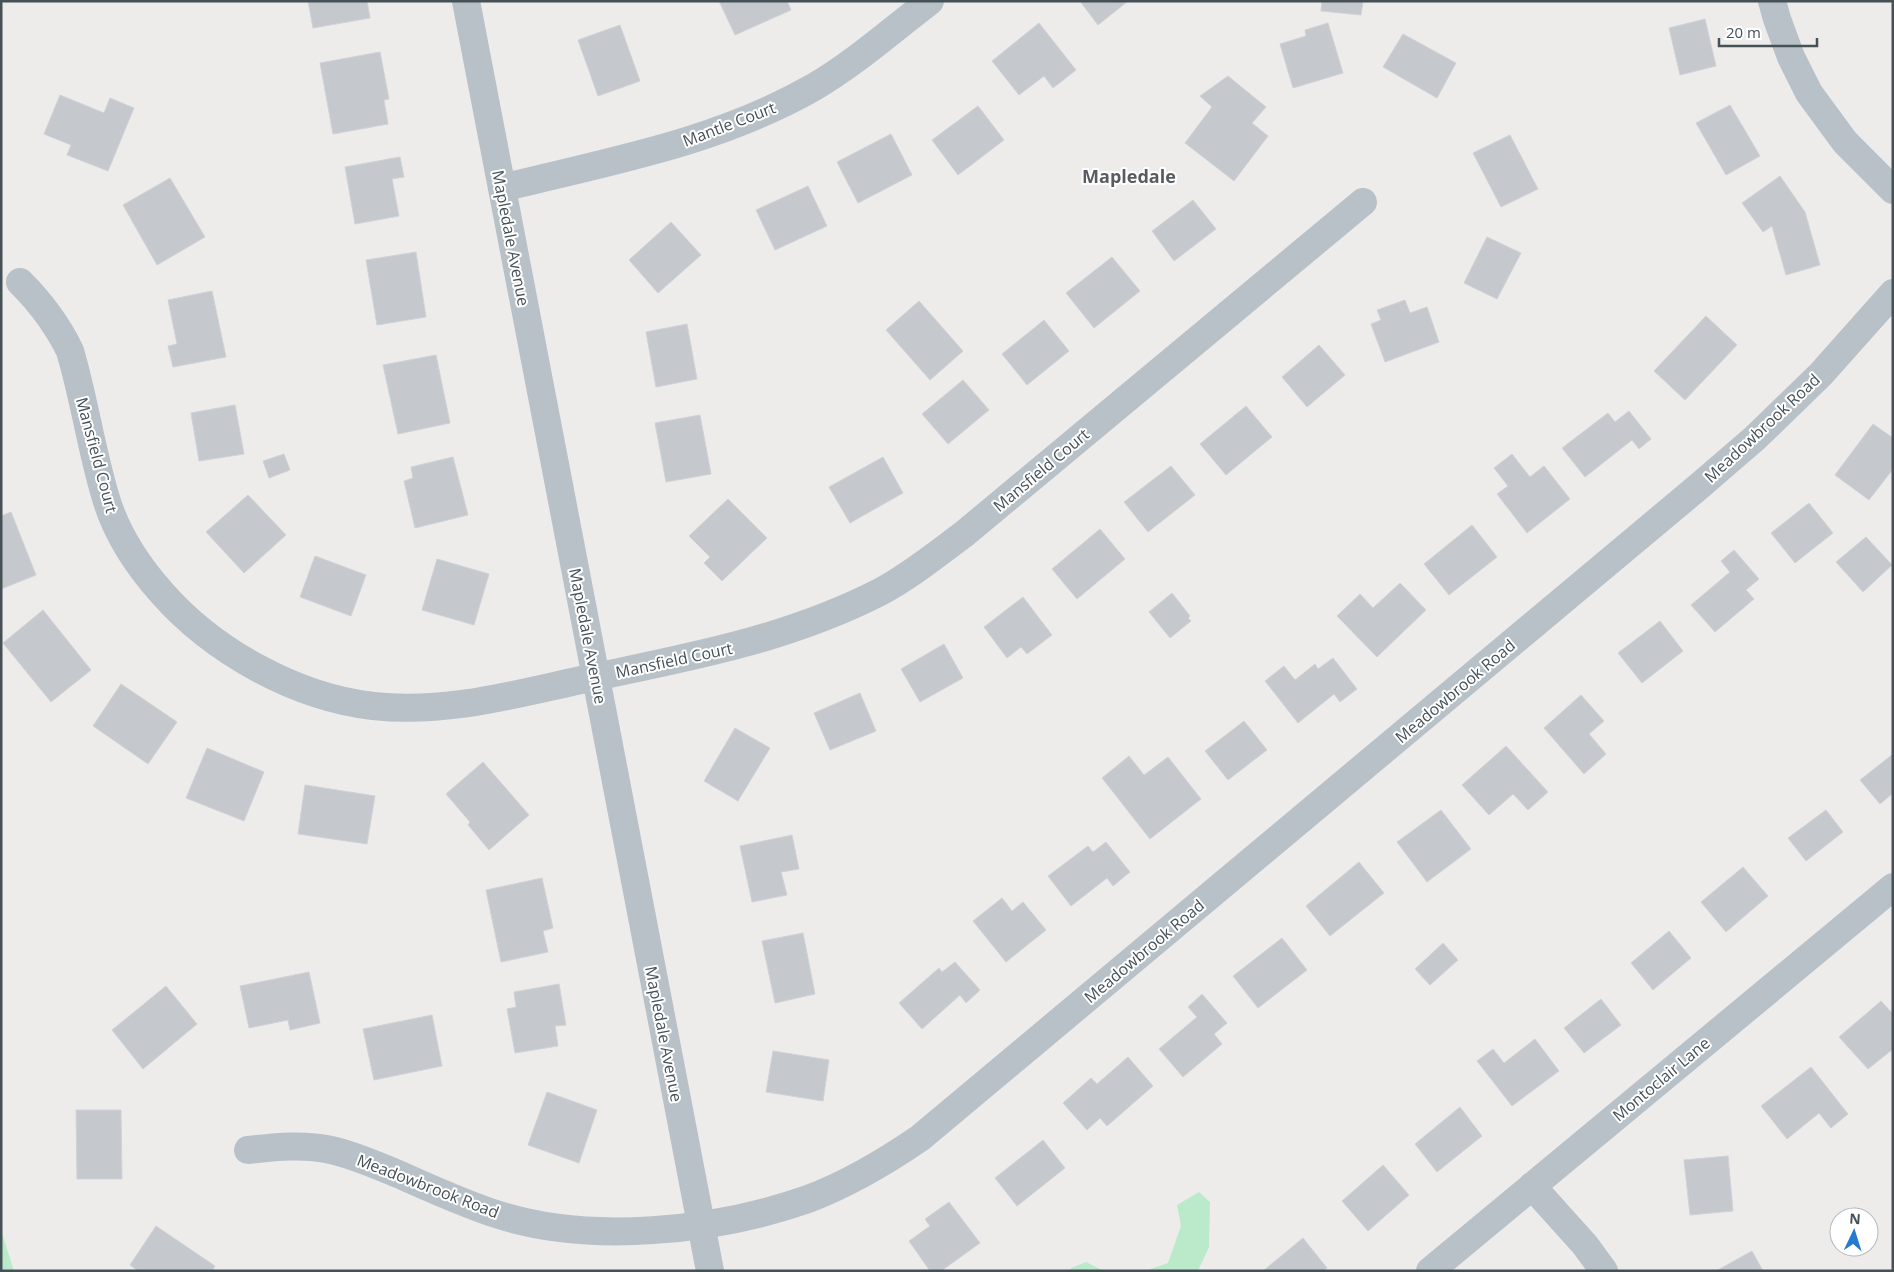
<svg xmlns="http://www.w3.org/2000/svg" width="1894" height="1272" font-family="'Open Sans',sans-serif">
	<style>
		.green { fill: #bbeaca }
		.building { fill: #c5c9ce; stroke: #cfd2d7 }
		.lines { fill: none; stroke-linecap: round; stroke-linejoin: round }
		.minor { stroke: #b7c1c7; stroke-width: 28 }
		.labels { text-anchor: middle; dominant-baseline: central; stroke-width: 4; stroke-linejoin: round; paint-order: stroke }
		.street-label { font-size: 16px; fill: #455057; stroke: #fff }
		.neighbourhood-label { font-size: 18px; font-weight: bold; fill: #585c60; stroke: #fff }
	</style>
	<rect width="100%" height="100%" fill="#eeebeb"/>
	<path class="green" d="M1199,1192l11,10 -1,45 -11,24h-53l23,-8 13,-37 -4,-21z
		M1,1230l13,41h-13z
		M1086,1262l18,9h-34l1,-3z"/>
	<path class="building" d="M308,1h59l3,17 -57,10z
		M719,1h68l4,9 -56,25z
		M1080,1h48l-30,24z
		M1322,1h41l-2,14 -40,-4z
		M1705,19l11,47 -36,9 -11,-47z
		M1039,23l37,47 -23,18 -9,-12 -25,19 -27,-34z
		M1328,23l15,50 -50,15 -13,-44 26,-8 -1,-6z
		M620,25l20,56 -42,15 -20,-56z
		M1403,34l53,29 -19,35 -54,-31z
		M380,52l9,47 -5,1 4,24 -55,10 -13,-71z
		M1228,76l38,31 -14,16 16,13 -34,45 -49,-38 27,-36 -12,-11z
		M60,95l44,18 6,-15 24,10 -26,63 -41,-16 4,-10 -27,-11z
		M1730,105l30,51 -34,19 -30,-52z
		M978,106l26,34 -46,35 -26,-35z
		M891,134l21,41 -54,28 -21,-41z
		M1510,135l28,54 -37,18 -28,-54z
		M400,157l4,20 -12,2 7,37 -44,8 -10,-57z
		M1780,176l25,36 15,53 -34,10 -14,-49 -9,6 -21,-29z
		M170,178l35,59 -48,28 -34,-60z
		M808,186l19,40 -52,24 -19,-40z
		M1193,200l23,29 -42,32 -22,-30z
		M671,222l30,33 -43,38 -29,-33z
		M1487,237l34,16 -24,46 -33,-16z
		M416,252l10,65 -49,8 -11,-65z
		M1112,257l28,34 -46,37 -28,-35z
		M212,291l14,66 -53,10 -5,-21 9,-2 -9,-44z
		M1405,300l5,13 17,-6 12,35 -54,20 -14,-38 10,-4 -4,-10z
		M919,301l44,50 -33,29 -44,-50z
		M1706,316l31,29 -52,55 -31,-29z
		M1044,320l25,31 -42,34 -25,-31z
		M687,324l10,55 -41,8 -10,-55z
		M1319,345l26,30 -38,32 -25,-30z
		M436,355l14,68 -52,11 -15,-69z
		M963,380l26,30 -41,34 -26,-30z
		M235,405l9,49 -45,7 -8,-48z
		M1246,406l26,31 -46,38 -26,-31z
		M1629,411l22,28 -12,10 -7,-9 -47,37 -23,-29 46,-35 7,9z
		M700,415l11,59 -45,8 -11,-59z
		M1873,424l20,14v31l-24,31 -34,-25z
		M284,454l6,16 -21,8 -6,-17z
		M1512,454l18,23 14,-11 26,33 -43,34 -30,-39 11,-8 -14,-18z
		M453,457l15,58 -53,13 -11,-47 9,-3 -2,-11z
		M883,457l20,36 -53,30 -21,-36z
		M1171,466l24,29 -47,37 -24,-30z
		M248,495l38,40 -42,38 -38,-41z
		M728,499l39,39 -45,43 -18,-18 6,-6 -21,-21z
		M1809,503l24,30 -38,30 -24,-30z
		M11,512l25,63 -35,14v-73z
		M1472,525l25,32 -48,38 -25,-31z
		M1100,529l25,30 -48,40 -25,-30z
		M1866,537l26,28 -29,27 -27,-30z
		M1734,550l25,29 -13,11 8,9 -39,33 -24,-27 39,-33 -9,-11z
		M315,556l51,19 -15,41 -51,-19z
		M437,559l52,15 -15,51 -52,-15z
		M1400,583l26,27 -49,47 -40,-41 23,-22 13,14z
		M1172,593l18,23 -2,2 3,3 -21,17 -21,-26z
		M1023,597l29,38 -25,19 -6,-7 -14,11 -23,-31z
		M43,610l48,60 -40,32 -48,-59z
		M1660,621l23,30 -41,32 -24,-30z
		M944,644l19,34 -43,24 -19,-33z
		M1333,658l24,31 -17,13 -6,-8 -36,29 -33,-42 19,-15 11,14 20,-16 3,5z
		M121,684l56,38 -29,42 -55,-38z
		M860,693l16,38 -46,19 -16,-37z
		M1581,695l23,26 -15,13 17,20 -22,20 -40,-46z
		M1244,721l23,29 -39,30 -23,-29z
		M735,728l35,20 -32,53 -34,-20z
		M1506,746l42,46 -20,18 -15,-16 -24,21 -27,-30z
		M207,748l57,24 -20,49 -58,-23z
		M1893,754v39l-13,11 -20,-24z
		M1129,756l15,19 24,-18 33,42 -51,40 -48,-61z
		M483,762l46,53 -40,35 -21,-25 2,-3 -24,-28z
		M305,785l70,11 -8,48 -69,-10z
		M1441,810l30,39 -44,33 -30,-40z
		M1826,810l17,22 -37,29 -18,-23z
		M792,835l7,34 -18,3 6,23 -35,7 -12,-56z
		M1106,842l24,30 -17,14 -6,-8 -36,28 -23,-30 40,-30 5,6z
		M1359,862l25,31 -54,43 -24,-30z
		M1743,867l25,29 -42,36 -25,-30z
		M542,878l11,50 -10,3 5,21 -47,10 -15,-72z
		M1002,898l10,13 11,-9 23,28 -40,32 -33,-41z
		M1669,931l22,27 -38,32 -22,-27z
		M803,933l12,61 -40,9 -13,-62z
		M1282,938l25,32 -49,38 -25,-32z
		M1443,943l15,17 -28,25 -15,-16z
		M955,962l25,28 -14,13 -6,-8 -38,34 -23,-26 40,-35 3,4z
		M309,972l11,51 -30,7 -2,-10 -39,8 -9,-42z
		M559,984l7,41 -11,1 3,20 -43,7 -8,-44 9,-2 -2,-15z
		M166,986l31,38 -54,45 -31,-39z
		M1202,994l25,29 -13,11 8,10 -39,33 -24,-28 38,-32 -9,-10z
		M1601,999l20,26 -37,28 -20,-25z
		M1881,1001l12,13v35l-25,20 -29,-32z
		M432,1015l10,51 -68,14 -11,-51z
		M1535,1039l24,32 -47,35 -35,-45 16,-12 11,14z
		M773,1051l56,9 -6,41 -57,-9z
		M1128,1057l25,29 -46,40 -7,-8 -13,12 -24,-27 28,-25 6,6z
		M1811,1067l37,47 -17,14 -12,-15 -32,26 -26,-33z
		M547,1092l50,18 -18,53 -51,-18z
		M1460,1107l22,29 -45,36 -22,-28z
		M76,1110h45l1,69h-45z
		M1043,1140l22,28 -48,38 -22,-28z
		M1728,1156l5,55 -43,4 -6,-55z
		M1383,1165l26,30 -41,36 -26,-30z
		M949,1202l31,41 -39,28h-11l-21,-30 21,-15 -5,-7z
		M156,1226l59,40 -3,5h-74l-8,-6z
		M1303,1238l24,30 -4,3h-60z
		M1752,1251l11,20h-47z"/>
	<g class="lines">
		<path class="minor" d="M466,1l244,1270
			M1772,1l5,18 14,38 18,36 36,49 48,48
			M502,188c107,-27 214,-45 312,-101 41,-24 78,-57 116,-86
			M20,282c21,21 37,42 50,69 14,47 21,97 35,144 10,36 32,70 57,98 51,58 133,104 211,113 71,8 139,-11 208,-26 103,-22 203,-39 299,-88 30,-16 57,-38 84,-58l399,-332
			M248,1150c28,-3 55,-6 83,0 23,5 45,15 67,24 32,14 64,29 98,40 93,31 221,17 312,-15 40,-15 77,-37 112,-61l777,-650 58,-50 66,-64 72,-81
			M1532,1186l53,59 19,26
			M1430,1271l463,-384"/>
	</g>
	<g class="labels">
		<g class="street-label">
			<text transform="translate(729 124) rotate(-21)">Mantle Court</text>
			<text transform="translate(511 238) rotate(79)">Mapledale Avenue</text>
			<text transform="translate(1762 428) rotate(-43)">Meadowbrook Road</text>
			<text transform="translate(97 455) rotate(75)">Mansfield Court</text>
			<text transform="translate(1041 470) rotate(-40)">Mansfield Court</text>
			<text transform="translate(588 636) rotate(79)">Mapledale Avenue</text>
			<text transform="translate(674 660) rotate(-12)">Mansfield Court</text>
			<text transform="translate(1455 691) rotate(-40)">Meadowbrook Road</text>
			<text transform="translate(1144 951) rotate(-40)">Meadowbrook Road</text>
			<text transform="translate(664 1034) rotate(79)">Mapledale Avenue</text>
			<text transform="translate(1661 1079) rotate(-40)">Montoclair Lane</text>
			<text transform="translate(428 1186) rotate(21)">Meadowbrook Road</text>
		</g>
		<g class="neighbourhood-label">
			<text x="1129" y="176">Mapledale</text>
		</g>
	</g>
	<rect width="1894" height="1272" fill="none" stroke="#455057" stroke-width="5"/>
	<g transform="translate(1854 1232) rotate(4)"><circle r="24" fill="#ffffff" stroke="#b5b9bc"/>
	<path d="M0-4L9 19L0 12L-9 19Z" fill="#2579ce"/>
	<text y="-8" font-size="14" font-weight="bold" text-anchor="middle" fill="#455057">N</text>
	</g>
	<path d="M1719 38v8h98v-8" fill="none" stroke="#455057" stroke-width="2.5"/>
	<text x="1726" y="38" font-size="15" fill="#455057" stroke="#ffffff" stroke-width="4" paint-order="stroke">20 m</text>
</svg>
